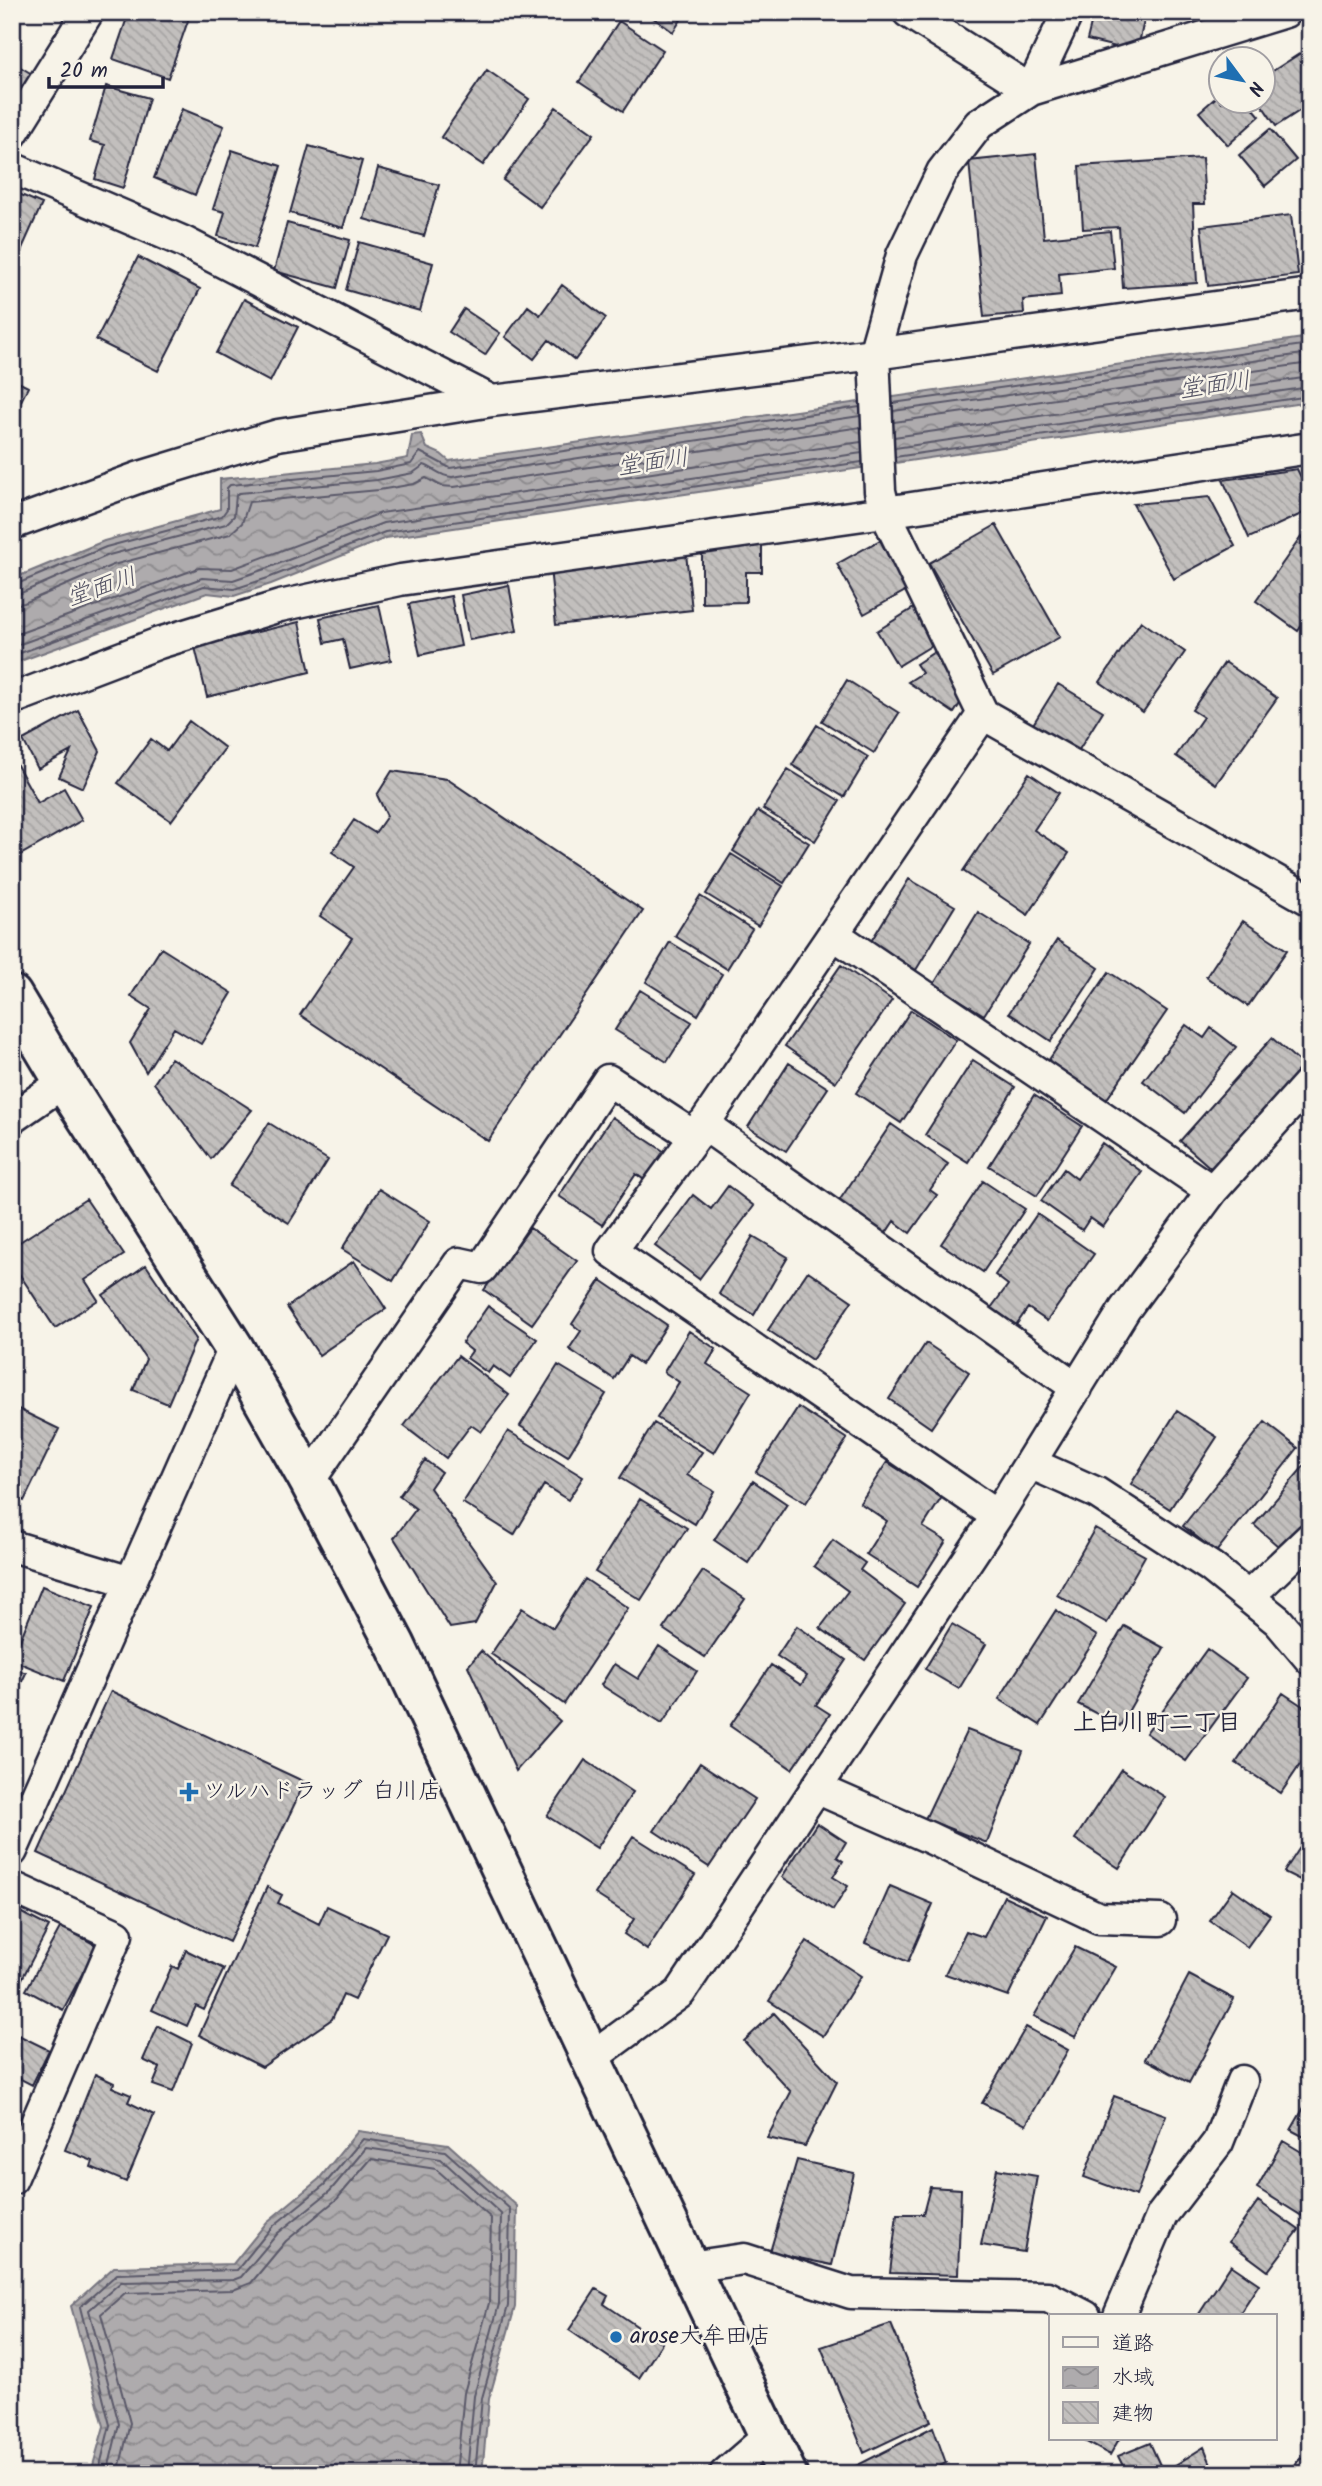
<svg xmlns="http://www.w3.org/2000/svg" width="1322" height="2486" font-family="Kalam,'Klee One',sans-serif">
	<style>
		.water { fill: url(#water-waves); stroke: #76747f; stroke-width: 2 }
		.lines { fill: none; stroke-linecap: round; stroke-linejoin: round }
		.shore { stroke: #5a5969; stroke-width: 2 }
		.building { fill: url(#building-back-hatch); stroke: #22223b; stroke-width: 2 }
		.minor-casing { stroke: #22223b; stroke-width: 35 }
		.tertiary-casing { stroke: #22223b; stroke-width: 44 }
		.minor { stroke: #f7f3e8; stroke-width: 30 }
		.tertiary { stroke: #f7f3e8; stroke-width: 38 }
		.poi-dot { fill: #1f6fb2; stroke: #f7f3e8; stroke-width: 2.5 }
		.labels { text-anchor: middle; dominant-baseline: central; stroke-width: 5; stroke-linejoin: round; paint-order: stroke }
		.poi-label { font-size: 23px; fill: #22223b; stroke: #f7f3e8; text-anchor: start }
		.water-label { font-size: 24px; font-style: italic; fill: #535263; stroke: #f7f3e8 }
		.neighbourhood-label { font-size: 24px; font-weight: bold; fill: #22223b; stroke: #f7f3e8 }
	</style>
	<defs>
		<pattern id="water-waves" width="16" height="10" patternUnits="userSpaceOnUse" patternTransform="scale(1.75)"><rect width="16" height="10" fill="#aeabad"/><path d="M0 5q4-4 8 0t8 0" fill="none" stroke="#8d8b8e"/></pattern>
		<pattern id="building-back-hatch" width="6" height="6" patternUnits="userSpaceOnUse" patternTransform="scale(1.75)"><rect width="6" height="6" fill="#c2bfbd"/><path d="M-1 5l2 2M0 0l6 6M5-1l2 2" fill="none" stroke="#a6a4a3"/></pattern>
	</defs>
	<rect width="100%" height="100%" fill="#f7f3e8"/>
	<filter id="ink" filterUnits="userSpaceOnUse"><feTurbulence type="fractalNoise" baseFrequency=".0143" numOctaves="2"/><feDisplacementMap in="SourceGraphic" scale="14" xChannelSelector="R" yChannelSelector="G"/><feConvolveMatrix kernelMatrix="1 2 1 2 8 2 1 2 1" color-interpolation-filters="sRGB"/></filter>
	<g filter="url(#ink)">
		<path class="water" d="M1310,337v65l-924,136 -115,46 -37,12 -27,-3 -195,71v-85l92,-38 116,-32v-30l155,-15 33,-6 4,-23 9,-1 6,14 14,6 8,7z
			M358,2131l90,13 69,62 -2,101 -26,92 -7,75h-394l4,-5 12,-43 -33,-120 43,-39 119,-3 34,-42 52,-43z"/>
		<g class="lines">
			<path class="shore" d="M893,403l417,-59
				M893,411l417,-58
				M894,422l416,-59
				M894,437l416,-60
				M895,448l415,-61
				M895,457l415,-61
				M12,586l94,-39 116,-31 5,-7v-21l3,-3 146,-14 35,-7 9,-12 30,16 410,-61
				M12,595l9,-2 88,-38 117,-31 8,-8 2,-21 3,-2 138,-13 36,-7 11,-8c10,3 17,12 28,12l408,-61
				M12,605l12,-2 89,-38 117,-31 12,-11 7,-21 130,-12 35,-6 12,-6 15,8 13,1 407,-60
				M12,636l187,-68 33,1 149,-56 480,-71
				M12,647l190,-69 31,2 32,-11 118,-46 479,-70
				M12,656l192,-70 30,3 34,-11 117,-46 477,-70
				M98,2474l12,-49 -30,-118 37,-33 120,-4 35,-43 52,-42 39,-46 82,12 65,58 -2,97 -26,92 -7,76
				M107,2474l12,-50 -30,-114 32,-28 112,-2 8,-3 37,-44 52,-42 36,-43 75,11 60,55 -2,90 -25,92 -7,78
				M118,2474l12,-51 -29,-109 24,-21 108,-3 18,-7 35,-42 51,-42 34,-40 65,10 55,49 -2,85 -25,90 -8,81"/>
		</g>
		<path class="building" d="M129,12h62l-23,66 -55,-19z
			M645,12h41l-13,20z
			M1094,12h52l-9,40 -50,-12z
			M619,21l44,29 -40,61 -44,-29z
			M1310,47v57l-34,22 -16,-24h2v-24z
			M12,62l20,12 -20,33z
			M487,70l42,29 -46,66 -42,-28z
			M106,86l43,12 -26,90 -28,-9 10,-34 -15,-4z
			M1220,94v8h28l12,14 -32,29 -29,-33z
			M556,107l38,27 -54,73 -37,-27z
			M182,109l42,17 -29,69 -41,-17z
			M1270,129l26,31 -31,26 -26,-31z
			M309,146l53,15 -19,67 -53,-15z
			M232,150l49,16 -26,82 -37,-12 7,-24 -12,-3z
			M1036,154l8,84 66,-7 4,37 -55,6 2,22 -38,4 1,13 -40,4 -15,-156z
			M1202,158l3,46h-12l4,79 -74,5 -4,-61 -36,2 -4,-63z
			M378,168l61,17 -15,51 -60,-17z
			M12,191l30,13 -30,67z
			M1291,215l7,60 -90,11 -7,-60z
			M287,223l63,17 -13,48 -63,-17z
			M359,242l74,21 -13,48 -74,-21z
			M138,257l62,32 -42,82 -62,-31z
			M562,285l44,33 -31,42 -26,-20 -15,19 -29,-22 23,-31 12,9z
			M244,299l54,28 -28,55 -54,-29z
			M464,309l36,24 -15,22 -36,-23z
			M12,379l16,8 -16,32z
			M1297,469l13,27v14l-61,28 -26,-58z
			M1209,497l26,49 -61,33 -41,-75z
			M996,525l64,112 -67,38 -64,-112z
			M1301,537l9,6v71l-12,17 -42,-30z
			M880,540l27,50 -43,24 -27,-50z
			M702,545h60v27h-16v30l-44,1z
			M686,553l6,57 -136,15 -6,-57z
			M509,585l8,46 -48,9 -8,-45z
			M451,596l10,50 -41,9 -11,-51z
			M379,605l12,55 -41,9 -7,-30 -18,4 -5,-25z
			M917,606l22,35 -41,25 -21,-35z
			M1141,621l44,31 -42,60 -43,-30z
			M299,622l11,50 -103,25 -12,-50z
			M942,647l16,25 -9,6 19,13 -14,22 -46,-31 14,-9 -6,-9z
			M1225,662l52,36 -61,86 -40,-28 27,-39 -11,-7z
			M847,680l52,33 -25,40 -52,-32z
			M1058,684l45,27 -26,42 -45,-27z
			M78,710l22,41 -17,37 -24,-11 12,-26 -33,18 -15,-29z
			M189,721l36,27 -54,73 -53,-38 33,-44 16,12z
			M817,725l51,32 -24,40 -52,-32z
			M12,756l26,47 26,-15 18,32 -69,39z
			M788,769l52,32 -25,40 -52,-32z
			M392,771l55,8 196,132 -155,230 -188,-126 52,-77 -32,-22 34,-49 -22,-15 22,-32 21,13 12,-17 -10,-21z
			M1029,773l30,20 -25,37 35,23 -41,62 -65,-44z
			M758,811l51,32 -25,40 -51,-32z
			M731,854l52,32 -25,40 -52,-32z
			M909,879l46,27 -39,64 -46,-27z
			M700,896l52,33 -25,40 -52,-33z
			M978,912l51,32 -45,71 -50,-31z
			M1243,921l44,29 -39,56 -42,-29z
			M1057,940l42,28 -48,73 -42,-28z
			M670,942l52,32 -24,41 -52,-33z
			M161,948l71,45 -31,51 -27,-16 -28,44 -16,-29 21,-34 -20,-13z
			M841,965l51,35 -56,82 -51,-36z
			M1109,972l58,39 -65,95 -58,-39z
			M640,990l52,32 -25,40 -52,-32z
			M911,1010l45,30 -55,83 -45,-30z
			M1186,1025l18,13 7,-10 25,19 -51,66 -42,-32z
			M1272,1038l33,29 -92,103 -33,-29z
			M171,1058l81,52 -41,49 -57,-76z
			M973,1060l42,27 -47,75 -43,-27z
			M789,1063l39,25 -42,63 -38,-24z
			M1034,1095l48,31 -45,70 -48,-30z
			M612,1117l59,39 -20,29 -15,-11 -34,51 -43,-29z
			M269,1123l59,37 -39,63 -60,-37z
			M891,1124l57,40 -18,26 7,5 -27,38 -16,-12 -10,15 -47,-32z
			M1102,1143l40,29 -39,55 -13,-9 -8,12 -41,-29 23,-32 13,10z
			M983,1181l42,28 -42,63 -42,-28z
			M728,1186l26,20 -55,73 -44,-33 38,-51 18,14z
			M379,1189l51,32 -37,60 -51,-32z
			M86,1199l38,56 -39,25 13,20 -43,28 -43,-65v-16z
			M1037,1214l57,40 -47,67 -19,-13 -12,17 -25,-17 17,-23 -13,-10z
			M530,1228l47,33 -45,63 -48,-34z
			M753,1236l35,21 -34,58 -35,-21z
			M354,1261l32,48 -67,46 -32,-48z
			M146,1265l50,74 -28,65 -35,-14 13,-31 -43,-64z
			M808,1271l44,30 -40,59 -44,-30z
			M601,1280l66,45 -26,39 -12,-8 -15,23 -45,-30 12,-18 -9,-7z
			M488,1306l49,33 -27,39 -17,-12 -5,7 -21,-15 5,-7 -10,-8z
			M689,1331l27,18 -9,15 44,28 -37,61 -57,-35 22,-36 -15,-10z
			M926,1343l43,29 -38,56 -42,-29z
			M458,1356l51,39 -28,37 -10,-7 -25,33 -42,-32z
			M558,1365l48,29 -38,62 -48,-30z
			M14,1407l45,22 -35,72 -12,-6z
			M798,1407l49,32 -41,64 -50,-31z
			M1177,1411l40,26 -47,72 -39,-25z
			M1265,1422l33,26 -82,104 -33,-26z
			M654,1423l48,29 -15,23 27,16 -19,33 -75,-46z
			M508,1431l75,46 -15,23 -24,-15 -30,50 -51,-32z
			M1310,1459v66l-24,28 -32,-28z
			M425,1460l16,12 -11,16 67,94 -22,42 -25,4 -56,-90 22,-29 -17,-13z
			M887,1462l55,35 -19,30 23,14 -29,46 -51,-33 21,-33 -27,-18z
			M753,1481l34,23 -39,59 -34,-23z
			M640,1499l47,29 -46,72 -46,-28z
			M1095,1528l50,28 -38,67 -50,-28z
			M833,1540l32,23 -5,7 45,34 -40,56 -45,-32 28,-37 -34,-25z
			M703,1571l42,28 -40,58 -42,-28z
			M585,1579l43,29 -64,96 -73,-50 31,-46 31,20z
			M42,1586l52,21 -30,74 -52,-21z
			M1056,1610l41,26 -57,89 -41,-26z
			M952,1624l34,20 -27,45 -34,-20z
			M797,1626l49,34 -30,45 14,9 -38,55 -62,-43 41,-61 30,20 6,-9 -30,-20z
			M1124,1626l40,22 -44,78 -42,-22z
			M659,1646l38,25 -35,53 -61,-39 13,-21 24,15z
			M1207,1649l40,29 -61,83 -40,-28z
			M481,1651l79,70 -44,50 -48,-105z
			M12,1667l14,6 -14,30z
			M111,1691l194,91 -76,160 -191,-89z
			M1283,1693l27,18v39l-29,43 -45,-30z
			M967,1730l56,21 -36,92 -62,-24z
			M585,1760l48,32 -36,56 -50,-32z
			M700,1763l55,36 -46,68 -55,-36z
			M1121,1769l44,28 -46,71 -44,-29z
			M817,1823l29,19 -9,15 6,4 -10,16 15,9 -15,24 -51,-33z
			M1310,1832v53l-26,-13z
			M633,1836l62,39 -48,75 -23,-16 10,-15 -39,-25z
			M890,1886l43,18 -25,58 -43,-19z
			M267,1887l15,8 -4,8 41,21 8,-18 60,28 -33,66 -11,-5 -11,24 -70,48 -63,-32z
			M1233,1889l37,26 -23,32 -37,-26z
			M1004,1896l43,20 -39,80 -63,-22 21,-43 18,6z
			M16,1910l33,17 -37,71v-81z
			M61,1926l36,20 -34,64 -37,-20z
			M807,1941l54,35 -38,60 -54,-35z
			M1075,1947l41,20 -41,70 -41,-21z
			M186,1950l38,19 -20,41 -8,-4 -9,20 -35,-16 20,-44 6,3z
			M1189,1975l45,24 -45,84 -44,-24z
			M774,2013l63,69 -32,64 -38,-8 24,-46 -47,-51z
			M158,2026l34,17 -19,49 -20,-7 7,-17 -17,-8z
			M1026,2027l42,23 -42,75 -44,-22z
			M12,2032l37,18 -17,35 -15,-8 -5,9z
			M95,2074l19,9 -2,4 19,8 -3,7 26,13 -28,67 -35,-15 2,-6 -28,-11z
			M1114,2096l52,19 -30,81 -52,-19z
			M1310,2097v43l-19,-10z
			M1283,2141l27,16v45l-8,14 -45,-28z
			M797,2160l57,13 -22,92 -62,-13z
			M997,2169l40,7 -13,76 -43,-7z
			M930,2187l31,2 -3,86 -68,-2 7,-59h26z
			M1258,2201l41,29 -31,41 -39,-29z
			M1231,2265l28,19 -21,32h-36l-3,-2z
			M596,2289l12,7 -4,8 58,39 -23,35 -70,-48z
			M891,2324l40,97 -67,32 -43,-106z
			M933,2427l13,36 -21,11h-78l-1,-3z
			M1081,2439h38l-9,16z
			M1150,2443l14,31h-45l6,-4 -7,-14z
			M1204,2447l11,27h-48l-1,-3z"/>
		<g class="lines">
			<defs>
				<path id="minor" d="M908,12l123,78
					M1285,12l-254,78 -52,34 -37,48 -40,83 -28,99 6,137 5,21 98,202 327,186
					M1031,90l37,-78
					M12,134l76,-122
					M12,168l172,74 308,159
					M12,524l128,-47 138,-42 214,-34 382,-47 436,-60
					M12,699l147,-56 121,-37 120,-26 485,-68 425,-64
					M983,714l-288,423 -84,114 386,265
					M833,934l379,257
					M12,1118l52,-36
					M703,1124l374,264
					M1030,1463l67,30 114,74 67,54 32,38
					M309,1481l150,-218 23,5 126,-188 87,57
					M12,1546l119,36
					M1248,1597l62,-59
					M816,1788l114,50 169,80 61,2
					M12,1851l222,-503
					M12,1887l105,48 -105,244
					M590,2059l90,-66 317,-477 128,-207 87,-118 98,-109
					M689,2267l55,-8 107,34 197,4 37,19
					M1119,2316l43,-101 56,-73 24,-61
					M725,2474l45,-39
					M1309,2474l1,-2"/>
				<path id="tertiary" d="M12,995l52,87 170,266 75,133 86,163 392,830"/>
			</defs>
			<use href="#minor" class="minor-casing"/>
			<use href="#tertiary" class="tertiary-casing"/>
			<use href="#minor" class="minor"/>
			<use href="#tertiary" class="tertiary"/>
		</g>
	</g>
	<g class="poi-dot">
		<path d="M185.5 1781.5h7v7h7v7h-7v7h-7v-7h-7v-7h7z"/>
		<circle cx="616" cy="2337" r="7"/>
	</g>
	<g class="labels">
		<g class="poi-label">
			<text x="203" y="1792">ツルハドラッグ 白川店</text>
			<text x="630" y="2337">arose大牟田店</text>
		</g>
		<g class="water-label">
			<text transform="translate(1215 386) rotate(-8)">堂面川</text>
			<text transform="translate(653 463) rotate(-8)">堂面川</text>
			<text transform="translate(102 588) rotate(-19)">堂面川</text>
		</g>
		<g class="neighbourhood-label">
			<text x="1157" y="1723">上白川町二丁目</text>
		</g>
	</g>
	<rect width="1322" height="2486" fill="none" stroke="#f7f3e8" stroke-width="42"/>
	<rect x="21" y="21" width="1280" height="2444" fill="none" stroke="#22223b" stroke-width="2.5" filter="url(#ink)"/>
	<rect x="1049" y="2314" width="228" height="126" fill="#f7f3e8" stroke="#a29fa3" stroke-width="2"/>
	<rect x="1063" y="2337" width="35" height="10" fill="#f7f3e8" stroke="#a29fa3" stroke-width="2"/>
	<text x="1112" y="2350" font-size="21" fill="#22223b">道路</text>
	<rect x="1063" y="2367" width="35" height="21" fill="url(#water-waves)" stroke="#a29fa3" stroke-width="2"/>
	<text x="1112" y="2384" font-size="21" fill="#22223b">水域</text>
	<rect x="1063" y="2402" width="35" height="21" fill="url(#building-back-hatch)" stroke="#a29fa3" stroke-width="2"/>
	<text x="1112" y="2420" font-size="21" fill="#22223b">建物</text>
	<g transform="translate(1242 80) rotate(122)"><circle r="33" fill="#f7f3e8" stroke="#a29fa3" stroke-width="2"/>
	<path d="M0-5L12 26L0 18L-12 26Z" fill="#1f6fb2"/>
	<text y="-10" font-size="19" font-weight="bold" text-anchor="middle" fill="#22223b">N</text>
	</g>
	<path d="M49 77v10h114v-10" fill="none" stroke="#22223b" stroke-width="3.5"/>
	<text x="60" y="77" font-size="21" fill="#22223b" stroke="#f7f3e8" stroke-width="5" paint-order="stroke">20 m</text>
</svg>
